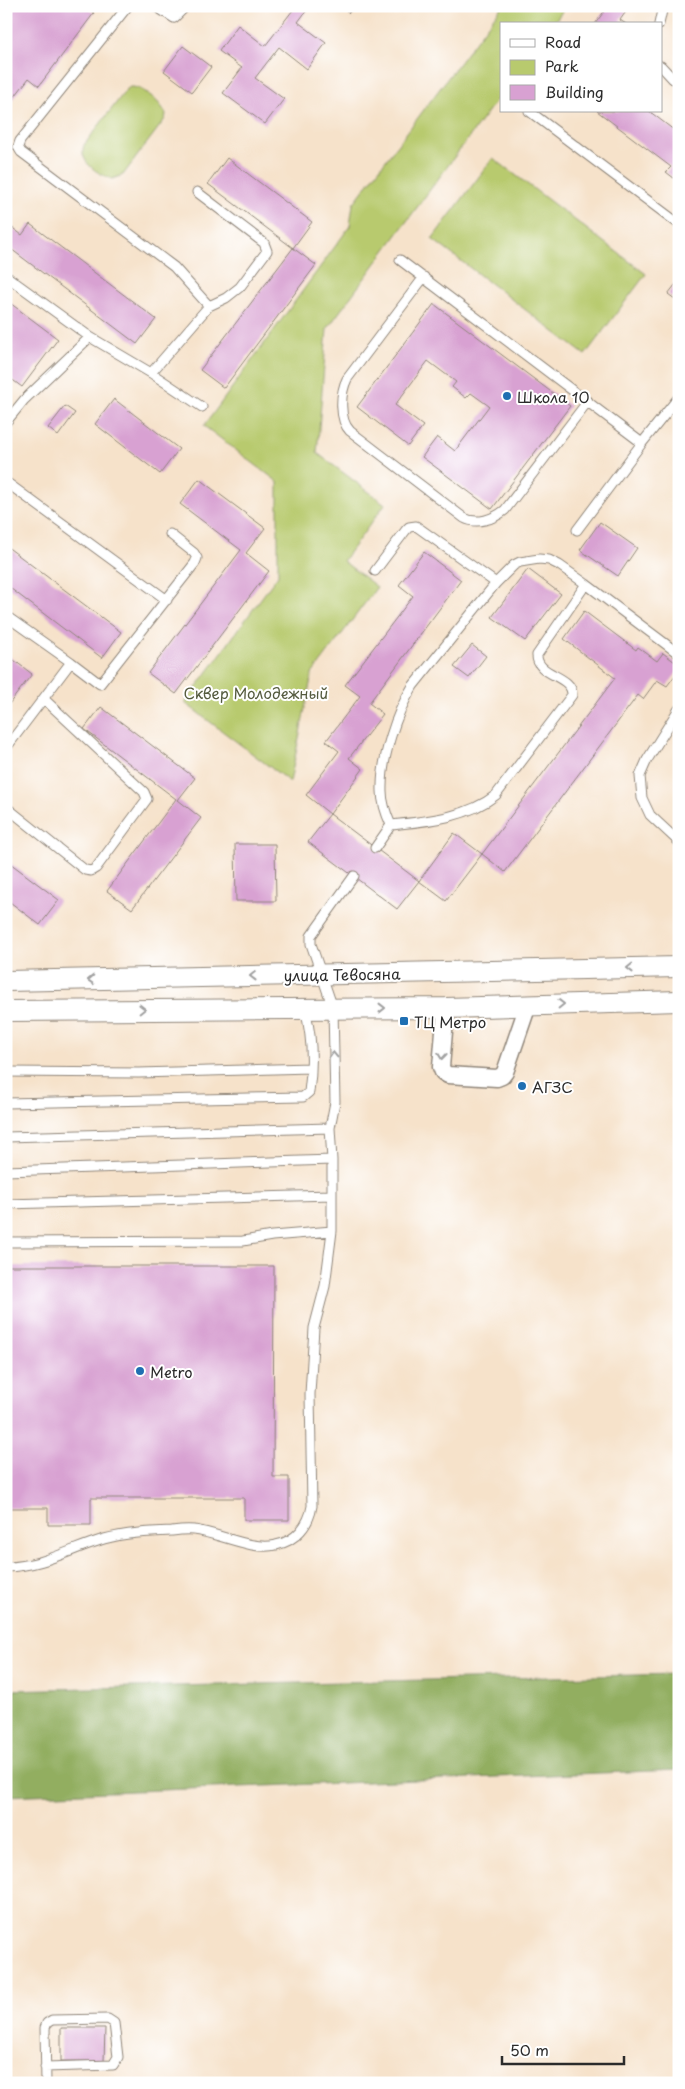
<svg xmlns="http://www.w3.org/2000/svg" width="685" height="2089" font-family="'Playpen Sans',sans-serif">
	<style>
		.green { fill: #b8ca6e; stroke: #727a4c }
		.forest { fill: #92ae61; stroke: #5e6c46 }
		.building { fill: #d8a1d2 }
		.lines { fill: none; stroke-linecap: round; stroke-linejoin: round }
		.service-casing { stroke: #90867a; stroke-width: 11 }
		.minor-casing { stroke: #90867a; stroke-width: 19 }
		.tertiary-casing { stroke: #90867a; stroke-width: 22 }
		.service { stroke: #fff; stroke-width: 9 }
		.minor { stroke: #fff; stroke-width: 16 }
		.tertiary { stroke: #fff; stroke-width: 20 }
		.oneway { stroke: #a0a0a0 }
		.poi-dot { fill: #1f6fb2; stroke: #fff; stroke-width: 2 }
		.labels { text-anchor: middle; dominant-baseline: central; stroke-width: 4; stroke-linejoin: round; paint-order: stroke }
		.poi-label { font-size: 15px; fill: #2b2b2b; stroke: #fff; text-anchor: start }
		.park-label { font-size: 15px; fill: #555b3f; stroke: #fff }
		.street-label { font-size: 15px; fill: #2b2b2b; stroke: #fff }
	</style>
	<rect width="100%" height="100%" fill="#fff"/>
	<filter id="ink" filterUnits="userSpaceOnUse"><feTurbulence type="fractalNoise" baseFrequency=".02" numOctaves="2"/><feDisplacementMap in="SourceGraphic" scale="10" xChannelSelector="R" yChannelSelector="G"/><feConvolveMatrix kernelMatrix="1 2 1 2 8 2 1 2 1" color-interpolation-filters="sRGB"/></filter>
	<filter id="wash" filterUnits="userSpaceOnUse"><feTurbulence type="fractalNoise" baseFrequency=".0096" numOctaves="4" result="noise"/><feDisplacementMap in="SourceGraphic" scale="20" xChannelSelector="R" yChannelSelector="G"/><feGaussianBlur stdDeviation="1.12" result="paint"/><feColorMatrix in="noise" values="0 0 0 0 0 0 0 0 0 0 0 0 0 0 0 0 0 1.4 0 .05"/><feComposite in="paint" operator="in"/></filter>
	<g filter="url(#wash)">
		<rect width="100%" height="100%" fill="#f6e2ca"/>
		<path class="green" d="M502,6h64l-13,18h-52v70l-174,235 -10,124 68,51 -42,57 34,26 -65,87 -22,108 -105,-79 93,-128v-93l-74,-56 146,-200 3,-22z
			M130,87c13,-1 31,16 36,27l-1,5 -42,56 -11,4c-14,-5 -34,-17 -28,-34l42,-55z
			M493,158l153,116 -61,81 -153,-116z"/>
		<path class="forest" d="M676,1674l3,96 -673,26v-106z"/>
		<g id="blocks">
			<path class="building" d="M6,6h78l10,7 -55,73 -10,-8 -23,30z
				M288,6h22l-12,16 28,21 -19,26 -28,-22 -24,31 29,21 -19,25 -42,-31 19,-25 -23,-17 19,-26 27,21 28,-36z
				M341,6h13l-5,7z
				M608,6h22l-10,14 6,4h-31z
				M183,46l28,21 -19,25 -28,-21z
				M597,111h52l30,23v48l-13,-10 5,-5z
				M227,158l85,64 -19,26 -85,-64z
				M6,223l16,12 8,-11 126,95 -19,25 -126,-95 -5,5z
				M293,248l23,17 -92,123 -24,-18z
				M679,280v22l-11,-8z
				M6,300l52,39 -36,48 -16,-12z
				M434,304l136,102 -78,103 -70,-52 15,-20 18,14 34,-45 -18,-13 -5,5 -14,-11 4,-5 -28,-21 -33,44 28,21 -15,20 -51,-39z
				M114,399l65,50 -19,25 -65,-50z
				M65,406l10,7 -17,23 -10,-8z
				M199,479l66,49 -19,25 23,18 -93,123 -28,-21 93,-123 -61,-46z
				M600,522l37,26 -19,28 -38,-26z
				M6,546l115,86 -19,26 -96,-73z
				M424,552l37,28 -92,123 14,11 -34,44 14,11 -33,45 -24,-19 33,-44 -13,-10 34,-45 -15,-11 68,-89 -14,-11z
				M528,569l33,25 -36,47 -33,-24z
				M584,611l52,39 2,-3 19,14 6,-8 16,12v5l-12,16 -10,-6 -14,19 -5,-4 -133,177 -23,-18 133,-176 -51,-39z
				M472,645l14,11 -17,22 -15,-11z
				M6,654l26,20 -26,34z
				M101,707l94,71 -17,22 23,18 -69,91 -25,-18 69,-92 -92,-70z
				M330,814l89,67 -22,28 -89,-67z
				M454,833l28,21 -36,47 -27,-20z
				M235,844h40l1,57h-40z
				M6,860l53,40 -19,25 -34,-26z
				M6,1266h268l-1,211h16v43h-45v-22h-153v27h-43v-17h-42z
				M61,2028h44l-1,33h-43z"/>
		</g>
	</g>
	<g filter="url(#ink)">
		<use href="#blocks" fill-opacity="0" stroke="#90867a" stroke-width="1"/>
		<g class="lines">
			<defs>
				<path id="service" d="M128,6l-108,135 -2,6 3,5 153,115 35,39
					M155,6l19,12 12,-12
					M659,24l4,-18
					M661,66l12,13
					M529,111l150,113
					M400,260l242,183
					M6,276l84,61
					M424,277l-77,102c-7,14 -8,41 3,52l114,87c13,7 30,1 41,-8l83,-109
					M151,373l58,-67 17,-8 14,-11 27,-36 -3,-8 -67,-51
					M6,422l18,-22 66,-63 61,36 51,34
					M6,482l161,118
					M577,530l65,-87 37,-46
					M375,571l31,-41 3,-3 7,-1 80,57
					M6,616l65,46 -65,86
					M71,662l29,22 95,-121 2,-5 -3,-5 -24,-19
					M679,709l-32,51 -7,16 2,22 8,17 29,27
					M6,807l79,63 6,1 5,-3 51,-69 -3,-7 -100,-93
					M391,825c-5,-11 -9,-22 -9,-34 -1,-32 14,-78 31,-105l83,-103 18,-18 6,-3 19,-3 10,1 10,5 27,19
					M375,848l16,-23c36,-4 76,-7 105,-30l76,-100c1,-20 -36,-19 -35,-40l49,-71 93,70
					M6,1072l133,1 171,-5
					M6,1103l297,-6 6,-5c4,-27 3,-56 -4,-83
					M330,1128l5,-26 -2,-94 -22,-64v-8l43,-60
					M6,1137l324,-9 2,32
					M6,1171l326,-11v35l-326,9
					M6,1242l237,-1 29,-5 60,-5v-36
					M6,1567c38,-1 64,-18 98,-28 22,-6 45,-7 68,-8 7,-1 15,-2 22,-1 25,3 58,21 82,15 20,-4 33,-20 36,-39l-2,-112 4,-66 11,-42 7,-55
					M45,2067l68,-2 5,-8 -4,-34 -6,-4 -56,1 -5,3 -2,5 1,55"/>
				<path id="minor" d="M446,1008l-5,59 2,5 5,3 49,3 5,-2 3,-4 23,-67"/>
				<path id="tertiary" d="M6,981l673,-14
					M6,1011l440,-3 233,-7"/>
			</defs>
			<use href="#service" class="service-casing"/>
			<use href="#minor" class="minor-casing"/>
			<use href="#tertiary" class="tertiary-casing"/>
			<use href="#service" class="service"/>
			<use href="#minor" class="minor"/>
			<use href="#tertiary" class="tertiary"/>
		</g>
		<defs><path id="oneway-chevron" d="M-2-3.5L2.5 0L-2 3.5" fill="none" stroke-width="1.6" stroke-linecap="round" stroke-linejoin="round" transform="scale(1.25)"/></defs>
		<g class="oneway">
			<use href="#oneway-chevron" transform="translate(630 968) rotate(179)"/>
			<use href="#oneway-chevron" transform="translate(253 976) rotate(179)"/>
			<use href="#oneway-chevron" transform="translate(91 980) rotate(178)"/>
			<use href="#oneway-chevron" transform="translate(561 1004) rotate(-1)"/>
			<use href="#oneway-chevron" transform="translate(382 1008)"/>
			<use href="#oneway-chevron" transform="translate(142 1009) rotate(-1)"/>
			<use href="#oneway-chevron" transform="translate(333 1055) rotate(-92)"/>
			<use href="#oneway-chevron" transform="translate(442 1056) rotate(96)"/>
		</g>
	</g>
	<g class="poi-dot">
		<circle cx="507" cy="396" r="5"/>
		<rect x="399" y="1016" width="10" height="10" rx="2.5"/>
		<circle cx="522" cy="1086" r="5"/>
		<circle cx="140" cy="1371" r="5"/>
	</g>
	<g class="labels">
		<g class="poi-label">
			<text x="517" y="396">Школа 10</text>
			<text x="414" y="1021">ТЦ Метро</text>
			<text x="532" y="1086">АГЗС</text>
			<text x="150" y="1371">Metro</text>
		</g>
		<g class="park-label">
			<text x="256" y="692">Сквер Молодежный</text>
		</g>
		<g class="street-label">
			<text transform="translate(342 974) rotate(-1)">улица Тевосяна</text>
		</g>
	</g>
	<rect width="685" height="2089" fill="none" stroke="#fff" stroke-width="25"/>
	<rect x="500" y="22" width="162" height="90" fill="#ffffff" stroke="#aaaaaa"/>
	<rect x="510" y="39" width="25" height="8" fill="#ffffff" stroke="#aaaaaa"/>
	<text x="545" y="48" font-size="15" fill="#2b2b2b">Road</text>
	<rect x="510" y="60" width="25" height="15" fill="#b8ca6e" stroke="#aaaaaa"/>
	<text x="545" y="72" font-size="15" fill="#2b2b2b">Park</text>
	<rect x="510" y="85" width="25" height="15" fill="#d8a1d2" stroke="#aaaaaa"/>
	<text x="545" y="98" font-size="15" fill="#2b2b2b">Building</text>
	<path d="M502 2056v8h122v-8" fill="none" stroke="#2b2b2b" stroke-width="2.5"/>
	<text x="510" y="2056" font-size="15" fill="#2b2b2b" stroke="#ffffff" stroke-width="4" paint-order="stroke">50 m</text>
</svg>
